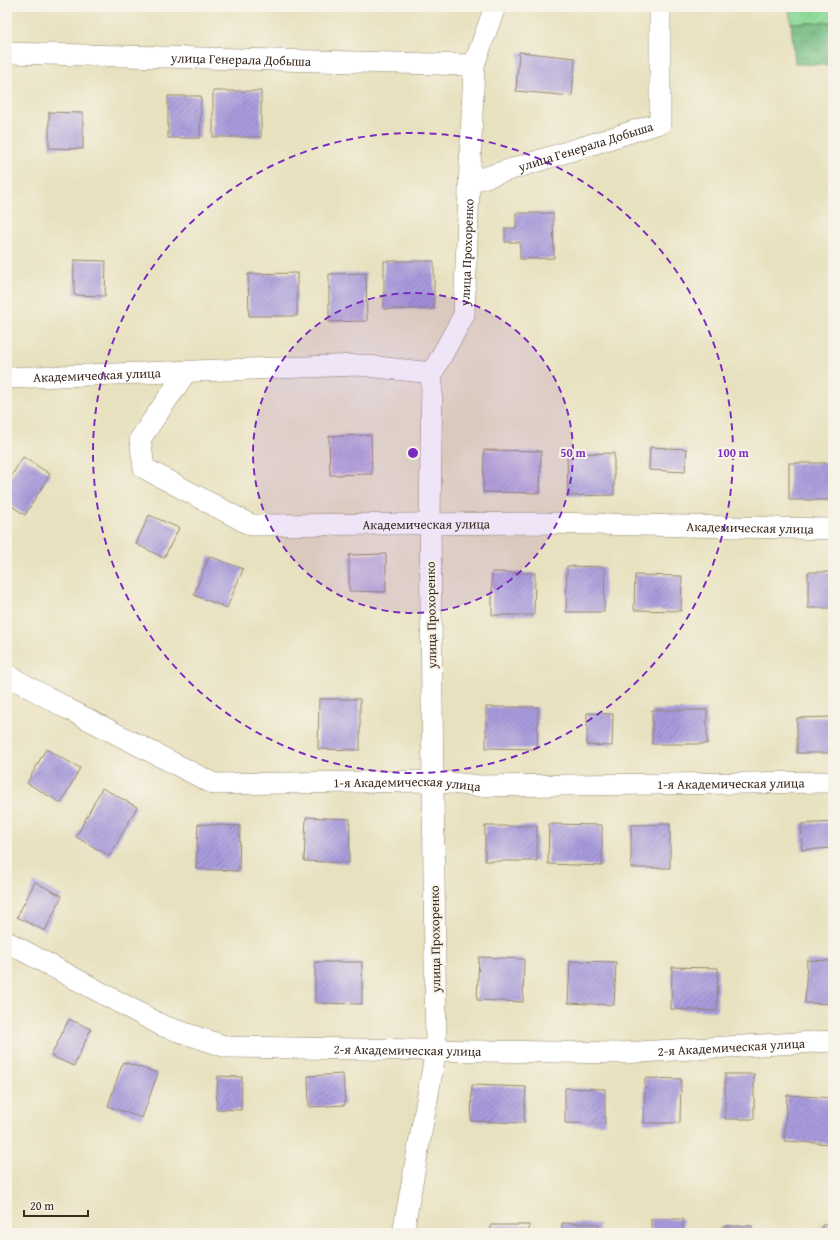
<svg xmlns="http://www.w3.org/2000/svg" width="840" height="1240" font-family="'Gentium Book Plus',serif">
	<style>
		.green { fill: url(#green-dots); stroke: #63825b }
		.forest { fill: url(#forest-crowns); stroke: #56724f }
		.building { fill: url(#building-hatch) }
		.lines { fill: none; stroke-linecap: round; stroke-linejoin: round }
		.minor-casing { stroke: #92866e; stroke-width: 22 }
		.minor { stroke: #fff; stroke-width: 21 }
		.ring { fill: none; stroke: #7b2cbf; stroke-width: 2; stroke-dasharray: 7 5 }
		.labels { text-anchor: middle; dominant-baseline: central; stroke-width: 4; stroke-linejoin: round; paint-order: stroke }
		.street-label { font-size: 13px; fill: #3b2a1e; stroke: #f7f3e8 }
		.centre { fill: #7b2cbf; stroke: #f7f3e8; stroke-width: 2 }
		.ring-label { font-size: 12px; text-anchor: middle; font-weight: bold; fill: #7b2cbf; stroke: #f7f3e8; stroke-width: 4; stroke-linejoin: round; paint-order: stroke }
	</style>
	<defs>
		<pattern id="green-dots" width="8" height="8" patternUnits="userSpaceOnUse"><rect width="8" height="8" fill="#8bda98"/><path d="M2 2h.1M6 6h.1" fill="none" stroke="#79bb83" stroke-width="1.8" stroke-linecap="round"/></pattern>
		<pattern id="forest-crowns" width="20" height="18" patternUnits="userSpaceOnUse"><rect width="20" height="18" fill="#70ba80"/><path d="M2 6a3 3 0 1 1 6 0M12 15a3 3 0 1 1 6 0" fill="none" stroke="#5d9768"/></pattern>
		<pattern id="building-hatch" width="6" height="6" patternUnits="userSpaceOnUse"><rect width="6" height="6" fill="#a99bdd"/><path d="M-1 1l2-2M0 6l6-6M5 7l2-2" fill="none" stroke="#8b7fb3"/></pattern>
	</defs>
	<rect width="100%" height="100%" fill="#f7f3e8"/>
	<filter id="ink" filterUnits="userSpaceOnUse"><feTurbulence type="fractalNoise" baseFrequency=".025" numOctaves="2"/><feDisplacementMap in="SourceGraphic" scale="8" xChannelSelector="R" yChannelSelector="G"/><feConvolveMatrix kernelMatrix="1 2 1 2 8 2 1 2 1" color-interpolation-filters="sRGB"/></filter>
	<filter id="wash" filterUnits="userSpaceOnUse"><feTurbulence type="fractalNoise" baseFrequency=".012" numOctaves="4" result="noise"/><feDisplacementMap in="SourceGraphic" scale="16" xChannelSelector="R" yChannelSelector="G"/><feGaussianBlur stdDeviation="0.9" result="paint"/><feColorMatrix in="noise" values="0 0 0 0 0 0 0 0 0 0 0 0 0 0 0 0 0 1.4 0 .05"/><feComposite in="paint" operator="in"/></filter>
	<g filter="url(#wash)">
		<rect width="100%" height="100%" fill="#e8e1bf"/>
		<path class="green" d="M789,7h44v15l-42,1z"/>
		<path class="forest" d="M833,22v43l-38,-1 -4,-41z"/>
		<g id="blocks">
			<path class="building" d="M519,52l56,6 -3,38 -56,-5z
				M213,91h48v46h-48z
				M168,96h33l-1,42h-32z
				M49,112l34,1v36l-34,-1z
				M516,213h37l1,45 -34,1v-17h-15v-14h11z
				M74,260l32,1 -1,35 -31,-1z
				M384,261h50v48h-50z
				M297,273v43h-48l-1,-42z
				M366,273l1,48 -38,1v-48z
				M371,435l1,39 -42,1 -1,-39z
				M650,447l37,2 -2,23 -36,-2z
				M484,450l57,1 -1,42 -57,-1z
				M614,453v42l-46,1 -1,-42z
				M23,457l27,17 -25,41 -18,-12v-20z
				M789,463h40v37h-40z
				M149,515l30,13 -15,30 -28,-14z
				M386,554v38l-37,-1v-36z
				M209,556l34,13 -16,39 -33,-13z
				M567,566l38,1 -1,45h-38z
				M492,572l43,1 -1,42h-42z
				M808,572h25v36h-25z
				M635,575l47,1 -1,35 -47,-1z
				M319,699h41v51l-42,-1z
				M486,707h52l-1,42 -51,-1z
				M652,710h55v34h-55z
				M587,713l26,1 -1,32 -25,-1z
				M833,717v36h-36v-35z
				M46,749l34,19 -19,35 -34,-20z
				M102,788l35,19 -27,49 -34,-19z
				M306,817l44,2 -1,44 -45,-2z
				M833,822v26l-31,2 -1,-26z
				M198,824l42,2 -1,45 -43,-2z
				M549,824l53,1v41l-54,-2z
				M670,824v44h-39v-43z
				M485,826h52v35h-52z
				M35,882l27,14 -17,35 -28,-14z
				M479,957l45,2 -1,43 -46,-2z
				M807,960l26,1v43l-28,-1z
				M570,961l46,1 -2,43 -46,-2z
				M315,962h47v42l-47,-1z
				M672,967l46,1 -1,43 -46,-2z
				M69,1019l22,10 -17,37 -23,-10z
				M123,1062l35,11 -16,45 -34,-12z
				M343,1074l2,31 -36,2 -1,-31z
				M725,1074h29v45h-29z
				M218,1076l24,1 -1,33 -25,-1z
				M645,1078l36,1 -1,44h-36z
				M472,1085l54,2 -2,36 -53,-2z
				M565,1088l40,1v35l-40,-1z
				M787,1095l46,3v46l-49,-3z
				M651,1219h32v14h-32z
				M562,1223l37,1v9h-37z
				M491,1225h38v8h-38z
				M822,1225h11v8h-11z
				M722,1226h30v7h-30z"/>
		</g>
	</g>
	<g filter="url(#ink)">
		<use href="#blocks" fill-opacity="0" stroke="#92866e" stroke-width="1"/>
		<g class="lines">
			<defs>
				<g id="minor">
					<path id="s1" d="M7,53l467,12"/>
					<path id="s2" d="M470,182l190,-59v-116"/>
					<path id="s3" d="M186,372l-46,67 4,29 107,57 296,-2 286,6"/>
					<path id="s4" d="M7,378l352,-13 73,8"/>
					<path id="s5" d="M7,675l61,34 146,75 219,-3 46,5 354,-4"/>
					<path id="s6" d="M7,942l156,84 64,21 394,6 212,-12"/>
					<path id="s7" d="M403,1233l33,-183 -6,-527 2,-150 32,-58 10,-250 21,-58"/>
				</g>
			</defs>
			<use href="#minor" class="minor-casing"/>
			<use href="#minor" class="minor"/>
		</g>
	</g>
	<circle cx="413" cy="453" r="160" fill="#7b2cbf" fill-opacity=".12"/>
	<g class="ring">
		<circle cx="413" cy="453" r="160"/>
		<circle cx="413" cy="453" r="320"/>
	</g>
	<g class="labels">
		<g class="street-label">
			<text stroke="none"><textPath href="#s1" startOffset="234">улица Генерала Добыша</textPath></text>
			<text stroke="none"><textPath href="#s2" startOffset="121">улица Генерала Добыша</textPath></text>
			<text stroke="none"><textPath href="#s7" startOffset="992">улица Прохоренко</textPath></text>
			<text stroke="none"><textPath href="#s4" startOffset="90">Академическая улица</textPath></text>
			<text stroke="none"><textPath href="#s3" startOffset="407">Академическая улица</textPath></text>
			<text stroke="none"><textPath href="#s3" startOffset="731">Академическая улица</textPath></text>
			<text transform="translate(431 615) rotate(-91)">улица Прохоренко</text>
			<text stroke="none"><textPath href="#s5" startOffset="751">1-я Академическая улица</textPath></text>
			<text stroke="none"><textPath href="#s5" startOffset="427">1-я Академическая улица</textPath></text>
			<text transform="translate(435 939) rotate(-91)">улица Прохоренко</text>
			<text stroke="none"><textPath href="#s6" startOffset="749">2-я Академическая улица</textPath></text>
			<text stroke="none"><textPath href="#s6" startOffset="425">2-я Академическая улица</textPath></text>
		</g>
	</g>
	<circle cx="413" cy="453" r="6" class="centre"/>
	<g class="ring-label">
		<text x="573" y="457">50 m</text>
		<text x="733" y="457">100 m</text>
	</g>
	<rect width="840" height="1240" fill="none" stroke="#f7f3e8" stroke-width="24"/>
	<path d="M24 1210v6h64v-6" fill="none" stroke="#3b2a1e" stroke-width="2"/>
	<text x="30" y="1210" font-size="12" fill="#3b2a1e" stroke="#f7f3e8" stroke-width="3" paint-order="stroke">20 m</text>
</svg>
